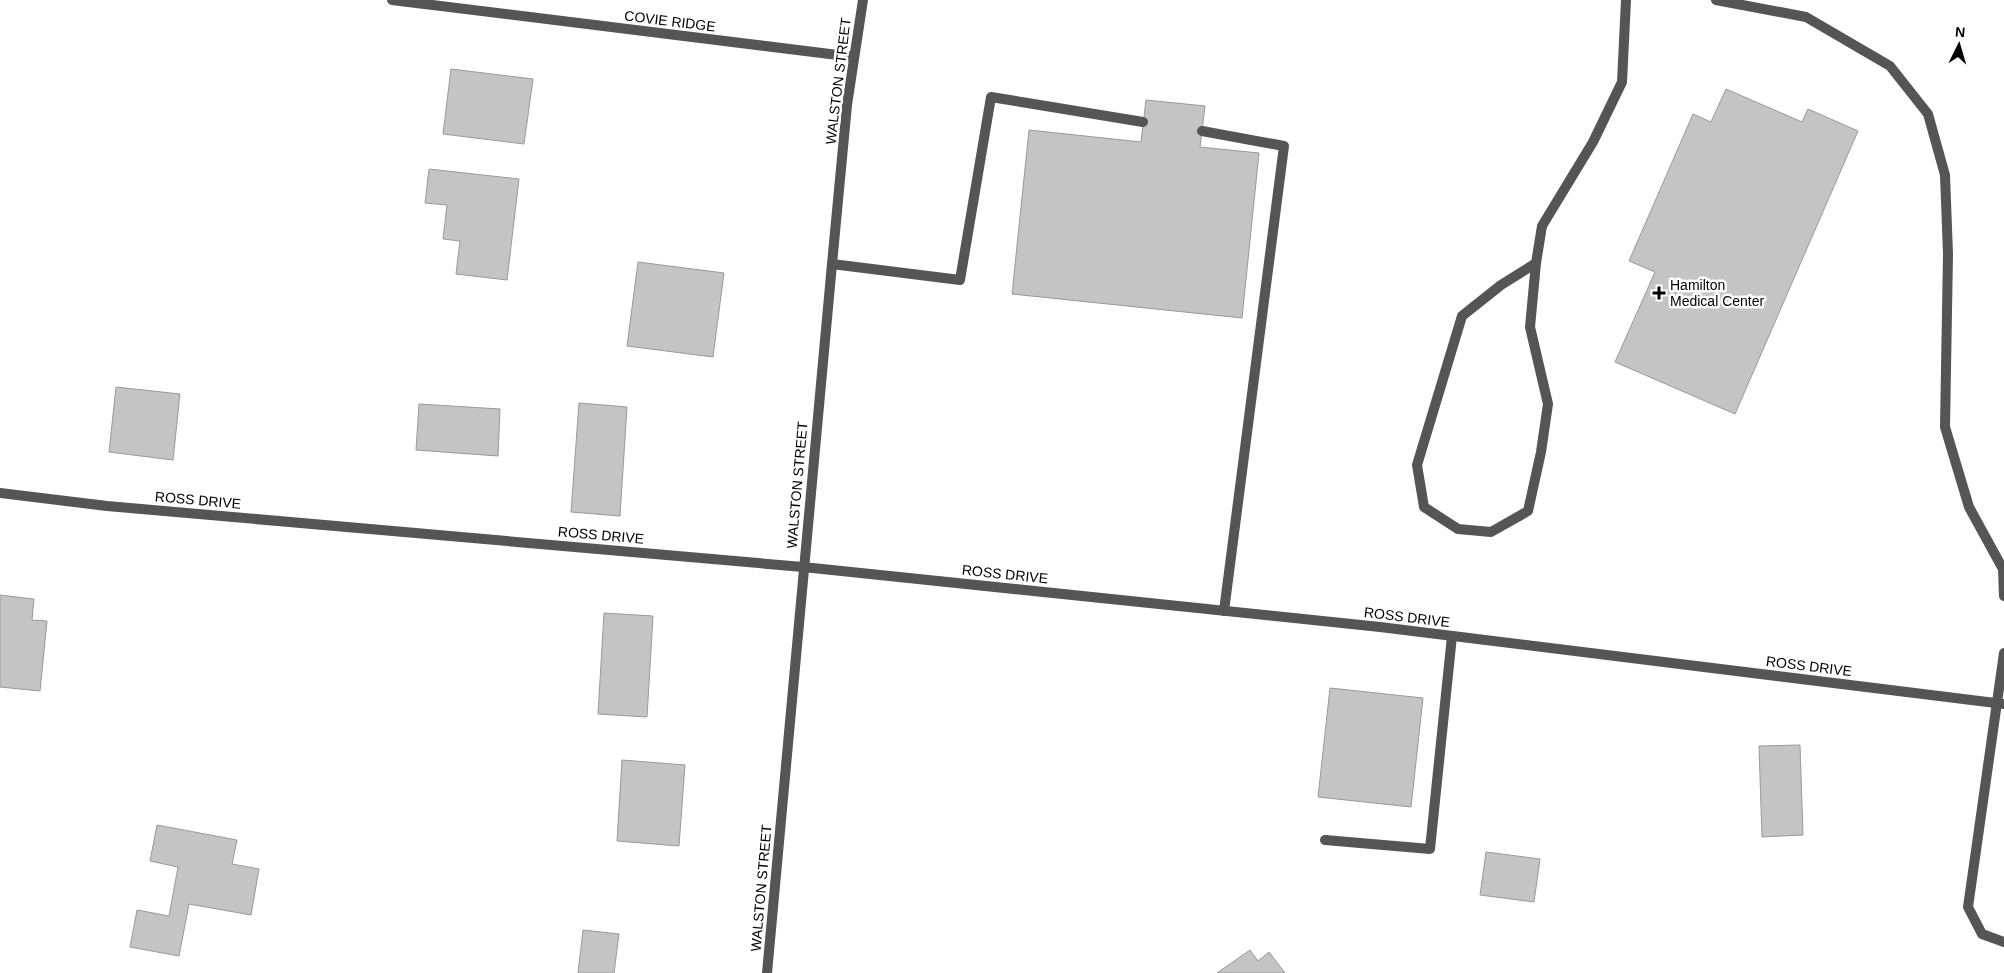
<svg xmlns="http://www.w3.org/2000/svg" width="2004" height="973" font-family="Arial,sans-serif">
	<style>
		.building { fill: #c4c4c4; stroke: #999 }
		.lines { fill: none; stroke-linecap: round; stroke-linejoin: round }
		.service { stroke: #555; stroke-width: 10 }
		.minor { stroke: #555; stroke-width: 10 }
		.poi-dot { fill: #000; stroke: #fff; stroke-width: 2 }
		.labels { text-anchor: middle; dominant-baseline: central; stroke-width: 5; stroke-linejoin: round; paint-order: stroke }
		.street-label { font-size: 14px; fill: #000; stroke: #fff }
		.poi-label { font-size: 14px; fill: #000; stroke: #fff; text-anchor: start }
	</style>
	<rect width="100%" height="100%" fill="#fff"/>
	<path class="building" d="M451,69l82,10 -9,65 -81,-10z
		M1726,89l76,33 6,-13 50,22 -123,283 -120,-52 40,-90 -26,-11 64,-147 18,8z
		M1146,100l59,6 -5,41 59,6 -17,165 -230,-24 17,-164 112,12z
		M429,169l90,10 -12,101 -51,-6 4,-33 -17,-2 4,-34 -22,-2z
		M638,262l86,11 -11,84 -86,-11z
		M116,387l64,7 -7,66 -64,-8z
		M579,403l48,4 -7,109 -49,-4z
		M419,404l81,5 -2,47 -82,-6z
		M0,595l34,4 -2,21 15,1 -7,70 -40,-4z
		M604,613l49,3 -6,101 -49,-3z
		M1330,688l93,10 -12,109 -93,-10z
		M1800,745l3,90 -41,2 -3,-91z
		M622,760l63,5 -6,81 -62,-5z
		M157,825l80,15 -5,24 27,5 -8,46 -62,-11 -10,52 -49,-9 7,-37 32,6 9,-49 -28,-6z
		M1486,852l54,7 -6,43 -54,-7z
		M583,930l36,4 -5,39h-36z
		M1250,950l8,11 11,-9 16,21h-68z"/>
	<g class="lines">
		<path class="service" d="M1716,0l90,17 84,49 38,48 17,61 3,79 -3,173 24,80 34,62 1,27
			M1202,131l82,15 -60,465
			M1536,263l-35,22 -39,31 -45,149 7,42 34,22 33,3 37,-21 13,-59 7,-48 -18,-77 6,-64 6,-37 51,-84 29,-60 4,-82
			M832,264l128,16 31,-183 152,25
			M2004,653l-36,254 14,27 22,8
			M1325,840l105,9 22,-213"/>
		<path class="minor" d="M392,0l462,57
			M0,493l107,13 696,61 577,60 624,77
			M767,973l65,-709 15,-159 16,-105"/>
	</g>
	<path class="poi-dot" d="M1656.5 285.5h5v5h5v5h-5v5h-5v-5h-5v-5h5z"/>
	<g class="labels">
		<g class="street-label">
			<text transform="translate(670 21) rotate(7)">COVIE RIDGE</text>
			<text transform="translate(838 81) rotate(-83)">WALSTON STREET</text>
			<text transform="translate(797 485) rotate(-85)">WALSTON STREET</text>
			<text transform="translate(198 500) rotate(5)">ROSS DRIVE</text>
			<text transform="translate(601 535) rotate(5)">ROSS DRIVE</text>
			<text transform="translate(1005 574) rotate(6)">ROSS DRIVE</text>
			<text transform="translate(1407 617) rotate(7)">ROSS DRIVE</text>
			<text transform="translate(1809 666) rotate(7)">ROSS DRIVE</text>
			<text transform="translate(761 888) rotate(-85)">WALSTON STREET</text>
		</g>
		<g class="poi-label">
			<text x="1670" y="285">Hamilton<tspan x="1670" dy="16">Medical Center</tspan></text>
		</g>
	</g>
	<g transform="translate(1959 45) rotate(5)" stroke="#ffffff" stroke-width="4" paint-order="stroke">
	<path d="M0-4L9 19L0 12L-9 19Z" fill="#000000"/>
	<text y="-8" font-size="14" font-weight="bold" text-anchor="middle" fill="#000000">N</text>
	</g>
</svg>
